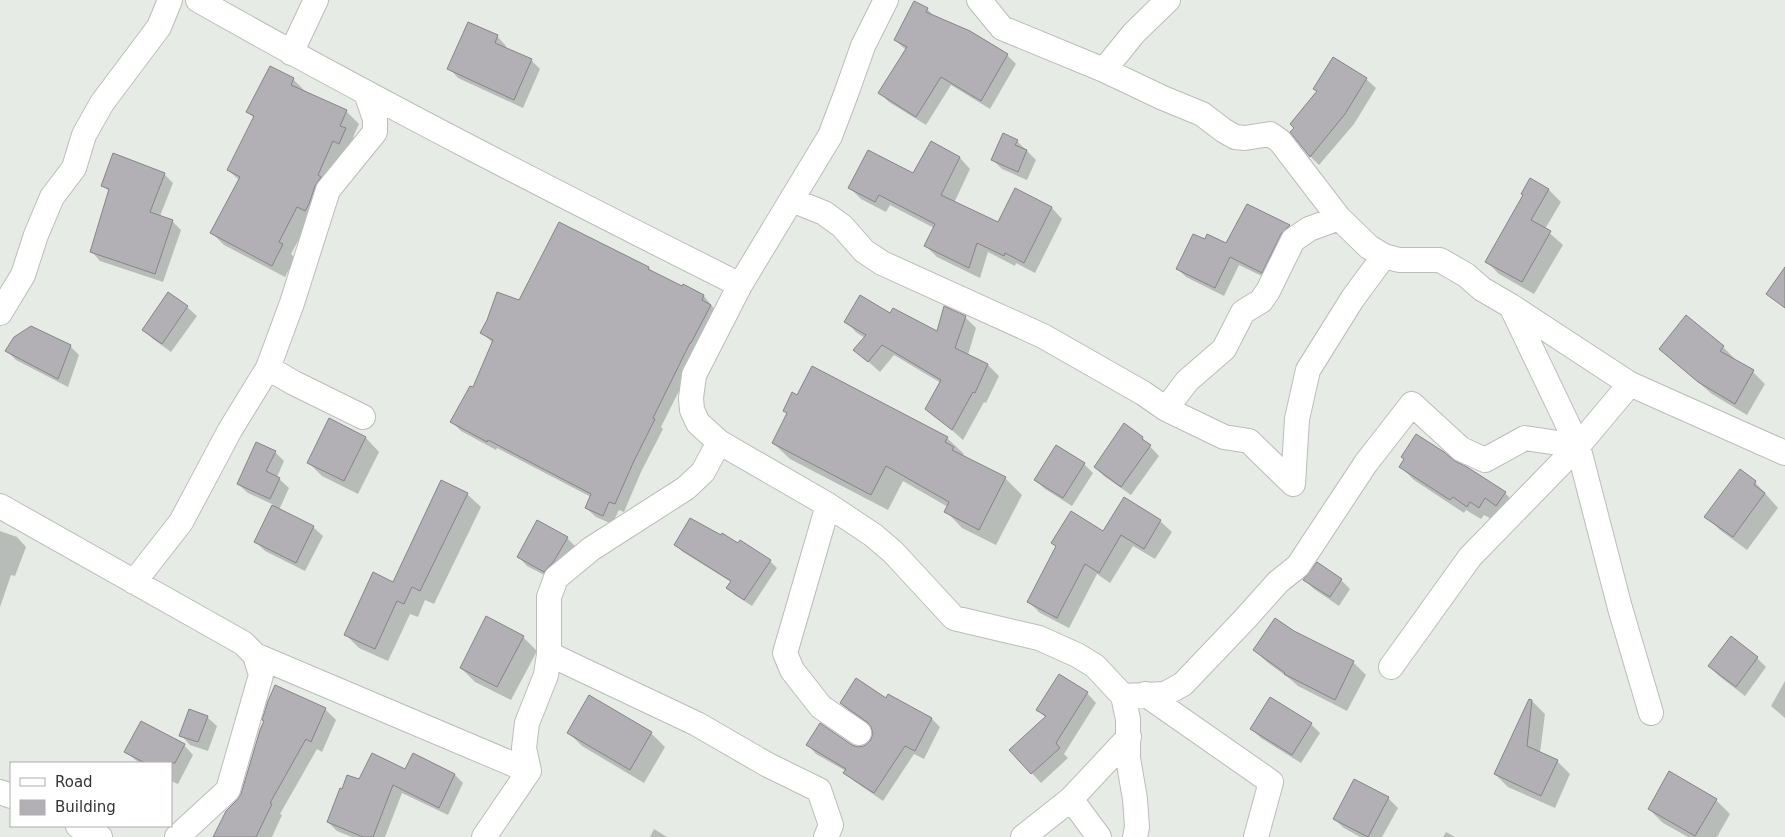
<svg xmlns="http://www.w3.org/2000/svg" width="1785" height="837" font-family="'DejaVu Sans',sans-serif">
	<style>
		.shadow { fill: #0003 }
		.building { fill: #b2b0b4; stroke: #868489 }
		.lines { fill: none; stroke-linecap: round; stroke-linejoin: round }
		.street-casing { stroke: #babdb9; stroke-width: 26 }
		.street { stroke: #fff; stroke-width: 24 }
	</style>
	<rect width="100%" height="100%" fill="#e7ebe6"/>
	<path class="shadow" d="M927,9l9,9 71,37 9,9 -26,45 -39,-24 -25,40 -37,-23 -9,-9 26,-43 -11,-10z
		M497,36l9,10 -1,3 26,11 9,9 -17,39 -65,-30 -9,-10z
		M293,79l13,13 40,19 13,13 -6,13 5,5 -48,77 -19,35 4,4 -10,19 -61,-32 -12,-12 27,-53 -11,-10 27,-51 -7,-7z
		M1366,79l10,9 -22,36 -35,41 -9,-9 8,-64 -3,-3z
		M1017,141l19,19 -9,20 -25,-11 -9,-9z
		M931,143l29,15 10,11 -16,34 44,21 18,-34 36,18 10,11 -27,54 -19,-10 -1,3 -27,-14 -8,26 -43,-21 -11,-11 8,-18 -44,-23 -4,7 -25,-13 -11,-11 63,-13z
		M164,174l9,9 -13,33 12,5 9,9 -18,52 -63,-21 -8,-9 18,-60 -8,-7z
		M1530,180l19,10 12,12 -16,27 18,16 -29,49 -35,-20 -12,-12 37,-66z
		M1248,206l41,20 9,8 -28,46 -31,-15 -15,31 -38,-19 -9,-9 28,-27 22,4z
		M560,224l89,44 5,5 29,15 1,-2 20,10 15,19 -20,36 -38,76 2,2 -22,43 -17,40 -5,-2 -7,14 -16,-7 -10,-9 5,-11 -94,-49 -1,2 -35,-19 -9,-9 22,-33 19,-46 -11,-10 38,-32z
		M187,307l10,9 -26,36 -18,-13 -9,-9z
		M891,315l46,17 28,-15 11,11 -8,27 20,10 11,11 -13,27 -2,-1 -21,38 -36,-32 14,-25 -47,-28 -14,17 -25,-22 10,-12 -8,-5 -11,-11z
		M70,346l9,9 -11,32 -52,-27 -9,-9z
		M1723,347l12,12 -1,2 19,11 12,12 -18,31 -35,-21 -52,-45z
		M784,410l163,28 17,16 -2,2 43,22 17,17 -26,50 -34,-17 -16,-17 2,-4 -45,-26 -15,29 -98,-51 -17,-16 15,-29z
		M366,438l13,14 -21,42 -36,-18 -14,-14z
		M1142,438l17,18 -28,39 -27,-19 -9,-9z
		M275,452l9,9 -7,16 12,11 -10,22 34,17 10,9 -18,35 -40,-20 -9,-9 18,-37 -26,-12 -10,-9z
		M1454,462l51,31 13,13 -25,14 -9,-5 -3,4 -15,-9 -2,3 -50,-33 -13,-13z
		M1084,464l9,9 -21,33 -27,-17 -10,-9z
		M1740,470l15,12 23,26 -31,42 -27,-20 -14,-14z
		M467,494l14,13 -47,97 -9,-4 -7,17 -8,-3 -22,47 -29,-13 -13,-13 48,-52z
		M1124,499l36,22 12,11 -17,27 -22,-13 -23,37 -13,-9 -28,54 -29,-15 -11,-11 74,-69z
		M0,531l17,6 9,10 -11,29 -4,-1 -11,32z
		M567,538l9,9 -22,33 -27,-14 -9,-10z
		M676,545l94,16 7,7 -25,38 -17,-11 -7,-7 3,-6 -48,-30z
		M1305,580h36l9,9 -11,17 -25,-17z
		M1294,632l59,30 13,13 -19,36 -49,-25 -8,-7 -23,-17 -13,-12z
		M523,637l14,14 -26,49 -36,-18 -14,-14z
		M1757,658l9,9 -21,29 -26,-20 -10,-10z
		M1785,681v37l-14,-12z
		M1087,693l9,10 -32,51 4,4 -27,25 -30,-33 35,-32 -8,-8z
		M590,697l61,36 14,14 -21,36 -62,-37 -14,-14z
		M886,700l46,19 8,8 -16,32 -10,-5 -31,47 -29,-20 -9,-8 1,-2 -30,-17 -8,-9 43,1 7,2 7,-1 6,-5 3,-8 -2,-7 -22,-15 -9,-9z
		M1532,701l13,13 -5,39 17,8 13,13 -15,34 -47,-21 -13,-13z
		M325,709l11,11 -14,32 -5,-3 -37,65 2,1 -10,22h-57z
		M207,717l10,9 -9,25 -18,-6 -9,-10z
		M1311,724l9,9 -19,30 -40,-25 -9,-9z
		M184,745l9,10 -15,29 -7,-3v-18h-32l-13,-11z
		M406,771l49,4 8,8 -15,32 -46,-22 -17,44h-33l-15,-6 -9,-9 32,-41z
		M1388,798l10,10 -16,29h-22l-16,-9 -10,-9z
		M1716,800l14,14 -13,23h-29l-25,-14 -14,-14z
		M654,829l13,8h-17z
		M1446,832l9,5h-12z"/>
	<path class="building" d="M914,1l14,7 -2,4 44,19 38,23 -27,47 -40,-24 -25,40 -38,-24 29,-46 -13,-7z
		M468,22l30,13 -3,8 37,16 -18,41 -67,-31z
		M1333,57l34,21 -22,36 -35,43 -20,-25 4,-4 -4,-4 27,-33 -4,-2z
		M270,66l24,12 -3,7 56,25 -7,16 6,2 -7,16 -6,-3 -15,34 3,2 -6,9 -6,18 -4,7 -8,-4 -18,35 4,2 -11,22 -62,-33 30,-56 -13,-7 27,-54 -8,-4z
		M1003,133l15,7 -3,5 12,5 -9,22 -27,-12z
		M931,141l29,16 -19,38 57,27 17,-34 37,19 -28,56 -19,-10 -1,3 -27,-13 -8,25 -45,-22 11,-22 -56,-29 -4,7 -27,-14 20,-38 45,23z
		M113,153l52,20 -15,39 23,8 -18,54 -65,-22 19,-63 -8,-3z
		M1530,178l19,11 -18,31 20,11 -29,51 -37,-20 38,-67 -2,-1z
		M1247,204l43,21 -9,9 -19,39 -32,-16 -15,31 -39,-19 17,-35 12,5 2,-5 19,9z
		M559,222l90,45 -1,2 34,17 1,-2 21,11 -2,5 9,5 -20,38h-1l-37,75 2,1 -22,44 -18,41 -6,-2 -6,14 -18,-8 6,-14 -103,-54 -1,2 -37,-20 20,-36 3,1 20,-47 -13,-7 7,-13 10,-28 22,8z
		M1785,267v41l-19,-14z
		M168,292l20,14 -26,38 -20,-14z
		M860,295l30,18 3,-5 44,23 7,-25 22,10 -11,32 33,16 -13,29 -2,-1 -21,38 -27,-21 16,-29 -59,-35 -14,17 -15,-12 13,-15 -22,-13z
		M1686,315l38,31 -4,5 34,19 -19,34 -37,-22 -39,-33z
		M31,326l40,19 -13,34 -53,-28 9,-14z
		M812,366l136,71 -3,5 9,5 -2,3 54,27 -27,53 -35,-18 5,-10 -63,-36 -15,29 -99,-52 15,-30 -4,-2 9,-19 5,3z
		M329,418l37,19 -22,44 -37,-18z
		M1124,423l19,14 -1,2 9,6 -30,42 -27,-20z
		M1416,434l28,18 11,9 12,6 39,25 -10,14 -11,-8 -6,10 -9,-6 -3,5 -14,-10 -3,3 -51,-33 5,-8 -3,-2z
		M256,442l20,9 -10,20 14,7 -10,21 -33,-15z
		M1056,445l29,18 -22,35 -29,-18z
		M1740,469l16,12 -2,4 11,8 -32,44 -29,-20z
		M441,480l27,13 -48,98 -8,-4 -8,17 -7,-3 -22,48 -31,-14 29,-63 20,10z
		M1124,497l37,23 -17,29 -23,-14 -22,38 -14,-9 -28,54 -30,-16 29,-56 -5,-3 20,-32 32,20z
		M272,505l42,21 -18,37 -42,-21z
		M690,518l31,17 1,-2 16,10 2,-3 31,20 -27,40 -18,-12 5,-7 -57,-36z
		M537,520l31,17 -14,24 -10,11 -27,-15z
		M1317,562l25,17 -12,18 -27,-17z
		M486,616l38,20 -27,51 -37,-19z
		M1275,618l19,13 60,30 -19,39 -51,-26 1,-1 -32,-23z
		M1731,636l27,21 -22,30 -28,-21z
		M1059,674l29,18 -32,51 4,5 -29,26 -22,-24 37,-34 -10,-6z
		M856,678l30,20 2,-4 44,24 -17,33 -10,-5 -31,47 -31,-20 3,-4 -40,-24 14,-22 32,22 6,2 6,-1 6,-5 3,-7 -2,-7 -4,-5 -27,-19z
		M275,685l51,23 -15,34 -5,-3 -36,64 2,1 -16,33h-43l13,-26 11,-11 4,-6 19,-64 4,-9 -2,-1 6,-19z
		M589,695l63,37 -22,38 -63,-37z
		M1270,697l42,26 -20,32 -42,-26z
		M1529,699l3,1 -5,46 31,14 -17,36 -47,-22z
		M189,709l19,7 -10,26 -19,-6z
		M141,721l44,23 -10,19h-30l-21,-11z
		M372,753l33,16 8,-16 42,21 -16,34 -46,-23 -20,52h-10l-36,-15 13,-34 2,1 5,-14 12,4z
		M1669,771l48,28 -22,37 -47,-27z
		M1354,779l35,18 -21,40 -35,-18z"/>
	<g class="lines">
		<defs>
			<path id="street" d="M198,0c178,101 359,193 542,285
				M886,0l-23,46 -17,48 -16,42 -90,149 -46,90 -3,23 1,12 6,13 21,19 109,63 45,30 20,17 61,66 85,20 38,17 18,11 28,30 5,23v39l7,41 2,28 -2,10
				M979,0l23,28 102,42 59,28 39,16 21,16 12,7 10,1 25,-4 10,7 59,77 30,29 15,9 15,4h41l26,15 16,14 29,17 67,140 42,162 31,105
				M291,53l25,-53
				M1104,70l30,-37 34,-33
				M792,200l32,13 18,13 22,25 18,12 161,73 100,57 23,16 21,-28 37,-32 19,-37 18,-11 7,-10 25,-51 16,-11 30,-11
				M1511,306l119,78 155,69
				M0,313l23,-38 13,-40 16,-38 22,-29 10,-33 18,-32 57,-76 11,-27
				M1166,409l58,28 25,4 44,43 4,-65 11,-49 45,-72 31,-42
				M363,417l-69,-34 -26,-15 24,-65 36,-113 47,-58v-13l-9,-26
				M828,505l-43,148 7,17 29,37 38,26
				M0,506l243,137 12,12 274,116
				M134,582l47,-60 49,-92 38,-62
				M549,654l148,70 71,41 51,25 12,35 -5,12
				M1391,667l79,-110 108,-111 52,-62
				M1145,694l126,88 -15,55
				M1123,696l42,-2 18,-10 61,-64 34,-38 20,-16 68,-103 46,-59 49,45 24,11 40,-22 53,8
				M0,792l11,4
				M1071,799l28,38
				M78,826l22,11
				M177,837l51,-47 33,-115 -6,-20
				M484,837l45,-66 -5,-23 3,-25 19,-48 3,-21v-57l7,-19 35,-29 95,-61 17,-16 16,-30
				M1023,837l48,-38 58,-62"/>
		</defs>
		<use href="#street" class="street-casing"/>
		<use href="#street" class="street"/>
	</g>
	<rect x="10" y="762" width="162" height="65" fill="#ffffff" stroke="#adadad"/>
	<rect x="20" y="778" width="25" height="8" fill="#ffffff" stroke="#adadad"/>
	<text x="55" y="787" font-size="15" fill="#323332">Road</text>
	<rect x="20" y="800" width="25" height="15" fill="#b2b0b4" stroke="#adadad"/>
	<text x="55" y="812" font-size="15" fill="#323332">Building</text>
</svg>
